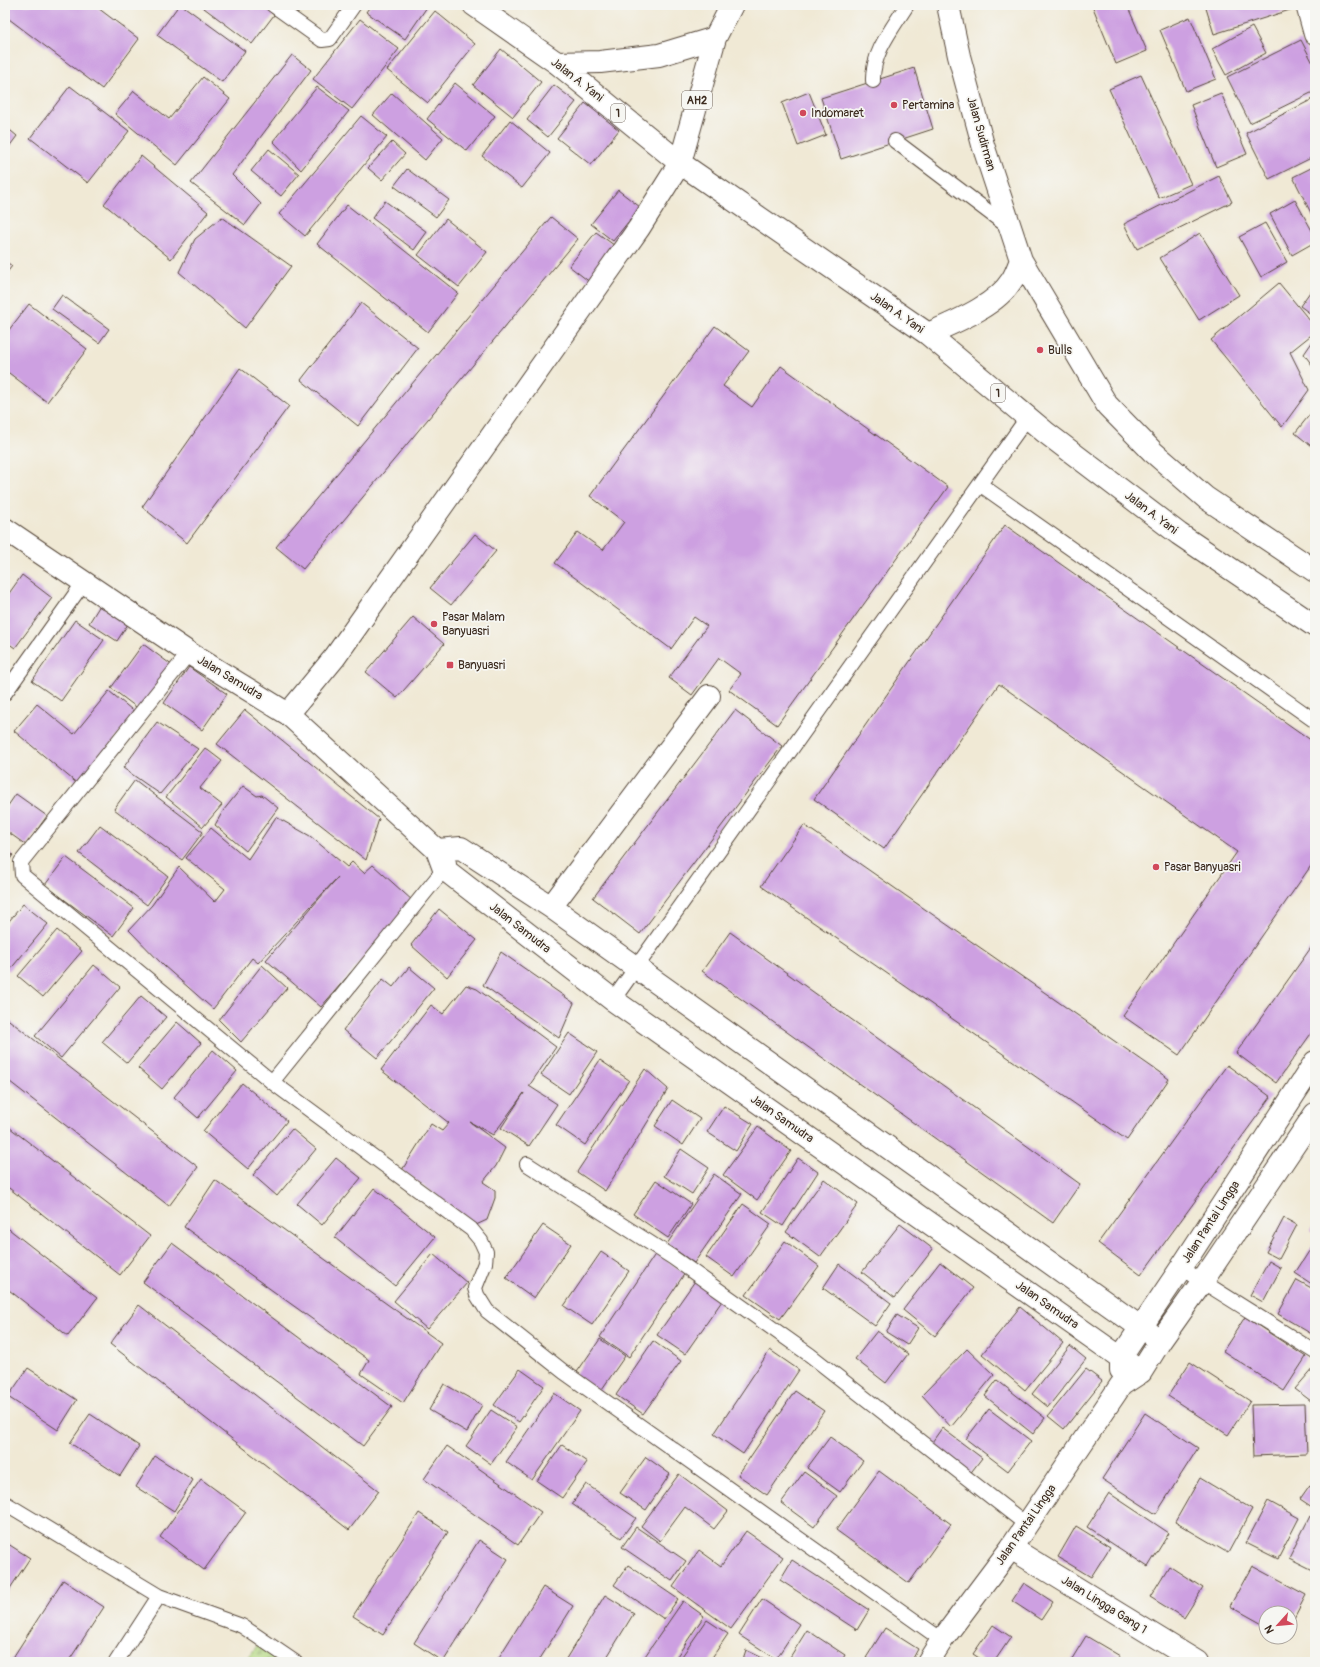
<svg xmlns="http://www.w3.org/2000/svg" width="1320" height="1667" font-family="Pangolin,sans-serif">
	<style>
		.cemetery { fill: url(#cemetery-stones); stroke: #788250 }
		.building { fill: #cda0e1 }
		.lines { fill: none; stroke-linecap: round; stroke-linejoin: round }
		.lane-casing { stroke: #564739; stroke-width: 16 }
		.street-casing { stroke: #564739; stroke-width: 24 }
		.highway-casing { stroke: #564739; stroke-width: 24 }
		.lane { stroke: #fff; stroke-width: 14 }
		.street { stroke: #fff; stroke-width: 22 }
		.highway { stroke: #fff; stroke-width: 22 }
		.poi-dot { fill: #d1495b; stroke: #f6f6f2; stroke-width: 1.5 }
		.labels { text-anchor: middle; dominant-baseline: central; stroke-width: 3.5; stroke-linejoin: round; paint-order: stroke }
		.shield { fill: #f6f6f2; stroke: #73675e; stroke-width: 1 }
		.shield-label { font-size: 11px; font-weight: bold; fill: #3b2a1e }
		.street-label { font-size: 12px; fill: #3b2a1e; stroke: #f6f6f2 }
		.poi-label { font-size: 12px; fill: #3b2a1e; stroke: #f6f6f2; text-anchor: start }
	</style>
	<defs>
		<pattern id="cemetery-stones" width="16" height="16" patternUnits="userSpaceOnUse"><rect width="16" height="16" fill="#b5d982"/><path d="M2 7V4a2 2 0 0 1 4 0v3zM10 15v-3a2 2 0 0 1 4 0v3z" fill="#9dba70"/></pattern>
	</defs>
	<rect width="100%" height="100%" fill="#f6f6f2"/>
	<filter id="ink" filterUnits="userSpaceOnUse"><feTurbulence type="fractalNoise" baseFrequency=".025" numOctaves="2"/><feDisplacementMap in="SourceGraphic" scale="8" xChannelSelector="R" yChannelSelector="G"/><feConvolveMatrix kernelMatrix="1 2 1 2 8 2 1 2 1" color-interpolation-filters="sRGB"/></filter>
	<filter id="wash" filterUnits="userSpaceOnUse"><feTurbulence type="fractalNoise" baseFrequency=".012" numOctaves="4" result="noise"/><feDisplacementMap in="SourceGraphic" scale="16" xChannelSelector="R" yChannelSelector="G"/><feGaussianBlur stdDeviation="0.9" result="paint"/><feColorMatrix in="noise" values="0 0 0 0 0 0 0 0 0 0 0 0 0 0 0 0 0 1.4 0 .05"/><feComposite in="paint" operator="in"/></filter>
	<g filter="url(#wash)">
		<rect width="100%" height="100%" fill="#f0e9d5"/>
		<path class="cemetery" d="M260,1642l33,20h-48z"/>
		<g id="blocks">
			<path class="building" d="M7,5h87l45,34 -37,50 -97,-73v-8z
				M179,5h3l63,46 -23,31 -65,-47z
				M200,5h61l13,10 -22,29z
				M371,5h53l3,2 -22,32 -39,-27z
				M1092,5h35l20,46 -31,13z
				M1205,5h87l1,4 -79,25z
				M435,11l40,33 -47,59 -41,-33z
				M1190,17l26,62 -30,12 -26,-61z
				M360,19l39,30 -47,60 -39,-30z
				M1252,27l14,26 -40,22 -14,-26z
				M1301,40l14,27v24l-65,32 -23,-46z
				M501,49l40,33 -28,35 -40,-32z
				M292,55l19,15 -79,105 29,29 -16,21 -54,-42z
				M914,68l19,61 -92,30 -20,-61z
				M1141,75l50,109 -32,14 -50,-109z
				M203,77l27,22 -53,66 -62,-51 19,-23 35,28z
				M455,83l40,33 -28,35 -40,-32z
				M554,85l22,17 -28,35 -21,-17z
				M70,86l59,45 -41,52 -58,-45z
				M317,87l32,24 -48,59 -28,-29z
				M809,92l17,43 -28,11 -16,-43z
				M392,93l51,45 -18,22 -52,-45z
				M1221,93l26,61 -31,13 -25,-62z
				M1315,98v58l-46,23 -23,-46z
				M585,103l34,27 -28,35 -34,-27z
				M361,116l26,21 -82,99 -26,-22z
				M510,120l40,33 -28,35 -40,-32z
				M5,126l12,10 -12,16z
				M392,142l13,12 -23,26 -14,-12z
				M269,149l30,25 -18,22 -30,-25z
				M141,156l67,56 -37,47 -67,-55z
				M1315,166v55l-22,-44z
				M407,169l42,31 -13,17 -42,-31z
				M1219,176l13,26 -95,47 -13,-25z
				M618,190l22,17 -27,34 -22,-17z
				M1295,200l20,36v6l-23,13 -22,-41z
				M385,201l42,31 -13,18 -42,-32z
				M347,205l111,88 -30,39 -111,-88z
				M222,217l69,49 -46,62 -66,-56 16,-33z
				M551,217l27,22 -275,330 -27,-22z
				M446,219l41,33 -28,35 -41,-32z
				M1265,223l22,39 -26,15 -22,-40z
				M596,232l22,16 -27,35 -22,-17z
				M1200,233l39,62 -40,25 -39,-62z
				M5,261l7,5 -7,9z
				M1279,283l36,44v5l-25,20 19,38 -27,37 -71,-87z
				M1315,285v32l-15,-11z
				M62,295l47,34 -10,14 -47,-34z
				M361,303l57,45 -60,78 -57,-46z
				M29,304l58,45 -40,53 -42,-32v-35z
				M715,326l34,25 -26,35 29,21 29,-41 167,121 -171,238 -48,-35 12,-16 -22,-16 -27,37 -23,-17 38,-52 -13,-9 -23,32 -116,-86 23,-31 25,18 21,-28 -34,-26z
				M1315,338v31l-11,-15z
				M240,368l49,38 -102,137 -45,-36z
				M1315,408v41l-20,-16z
				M1005,525l310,218v117l-136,195 -56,-39 114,-164 -238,-168 -115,165 -70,-50z
				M475,534l21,17 -45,54 -21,-17z
				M22,575l30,23 -37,50 -10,-7v-42z
				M102,602l28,19 -13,20 -28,-18z
				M413,617l31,27 -47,54 -31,-26z
				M75,620l29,20 -43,61 -29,-20z
				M143,644l30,22 -33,44 -29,-22z
				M189,667l38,27 -25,36 -38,-27z
				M109,691l28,23 -58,71 -65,-54 23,-27 37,30z
				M245,710l134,109 -13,41 -149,-116z
				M735,710l47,36 -142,188 -47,-36z
				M157,722l41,27 -38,45 -37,-26z
				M205,748l17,13 -22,27 22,17 -19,22 -37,-30z
				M135,780l68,52 -21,28 -68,-51z
				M243,786l14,10 5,-1 16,13 -32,43 -31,-26 8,-14z
				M16,794l31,22 -21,29 -21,-15v-20z
				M276,817l34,19 37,31 5,-5 12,11 9,-8 40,36 -92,106 -55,-47 72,-83 -80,86 -6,-5 -39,51 -49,-43 -35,-36 23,-25 27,-38 36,35 10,-13 -39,-31 25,-30 37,31z
				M100,825l68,51 -21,29 -68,-52z
				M804,825l365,254 -42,61 -366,-254z
				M5,849l8,6 -8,11z
				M66,857l68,51 -21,28 -68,-51z
				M23,904l25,20 -39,47 -4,-4v-41z
				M439,909l38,31 -30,37 -36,-32z
				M57,930l25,21 -39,46 -25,-21z
				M730,932l350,252 -27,39 -351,-252z
				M1315,942v86l-39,55 -40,-30z
				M501,952l73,51 -15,35 -76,-53z
				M94,965l26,22 -59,71 -26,-22z
				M262,965l25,23 -46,54 -22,-22z
				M409,967l25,21 -57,70 -34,-28 40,-51 10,8z
				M466,985l11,4 79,58 -27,39 28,18 -28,42 -28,-18 23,-35 -31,42 -23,-13 35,26 -9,18 -13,16 12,8v8l-8,22 -11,5 -74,-55 29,-46 11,7 7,-8 -68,-53 50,-65 12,9z
				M141,996l25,21 -39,46 -25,-21z
				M5,1017l193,150 -29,39 -164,-128z
				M177,1022l24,21 -39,46 -24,-21z
				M569,1033l28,19 -28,42 -28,-19z
				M213,1050l24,21 -39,47 -24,-21z
				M600,1060l29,20 -44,65 -29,-20z
				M1227,1065l44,32 -130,178 -43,-32z
				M645,1069l23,20 -63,102 -28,-19z
				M242,1083l45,38 -39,48 -45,-38z
				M672,1100l28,19 -17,26 -28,-19z
				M724,1106l29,18 -17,27 -29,-19z
				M5,1124l145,112 -30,39 -115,-90z
				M758,1127l33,24 -34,49 -34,-25z
				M292,1129l24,20 -39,47 -24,-21z
				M681,1149l28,19 -17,26 -28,-18z
				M336,1158l25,20 -39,47 -25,-21z
				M798,1158l20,14 -35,54 -21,-14z
				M714,1174l28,20 -48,69 -27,-19z
				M824,1179l34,25 -38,53 -34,-25z
				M215,1180l226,163 -38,60 -42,-29 8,-14 -185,-133z
				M656,1180l35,24 -23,34 -35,-24z
				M374,1188l61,49 -40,49 -60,-48z
				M743,1204l28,20 -37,53 -28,-20z
				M1284,1218l13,7 -18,34 -13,-7z
				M1315,1223v11l-5,-3z
				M900,1224l33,25 -38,49 -33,-26z
				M543,1225l28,19 -37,54 -28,-20z
				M5,1226l92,72 -29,38 -63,-49z
				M785,1241l34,25 -39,53 -34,-24z
				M1315,1242v44l-20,-13z
				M172,1243l220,164 -29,39 -220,-164z
				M601,1252l28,19 -37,54 -28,-19z
				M656,1253l29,20 -56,84 -29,-20z
				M433,1254l34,29 -40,46 -33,-28z
				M1269,1261l12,7 -18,34 -13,-7z
				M940,1262l33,26 -38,48 -32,-26z
				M839,1264l52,39 -16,23 -52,-38z
				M1297,1280l18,10v46l-37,-22z
				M695,1281l27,20 -37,53 -28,-19z
				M139,1305l240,186 -30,39 -239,-186z
				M1020,1307l43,36 -38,47 -43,-36z
				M897,1315l21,13 -11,17 -21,-13z
				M1245,1317l61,40 -22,34 -61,-40z
				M877,1331l31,23 -22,29 -31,-24z
				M600,1339l25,17 -25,36 -25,-17z
				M653,1341l28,20 -38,53 -27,-19z
				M1070,1346l16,13 -38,48 -16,-13z
				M967,1349l27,26 -43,52 -29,-32z
				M770,1350l29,20 -56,84 -29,-20z
				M1190,1362l60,39 -22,34 -60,-39z
				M1315,1366v38l-20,-15z
				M28,1368l49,32 -19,30 -50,-33z
				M520,1369l24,17 -25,36 -25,-17z
				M1086,1369l16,12 -38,48 -16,-13z
				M997,1380l48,38 -12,16 -48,-38z
				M444,1384l38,21 -15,27 -38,-22z
				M795,1391l29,20 -57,84 -29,-20z
				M554,1393l26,18 -48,69 -26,-18z
				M1305,1404l2,50 -54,2 -2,-51z
				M989,1409l42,32 -23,30 -42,-32z
				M491,1410l26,17 -26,37 -25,-18z
				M1145,1413l53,35 -42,66 -54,-35z
				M90,1414l49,32 -19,30 -50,-33z
				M942,1428l40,30 -13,17 -39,-30z
				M830,1437l33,24 -23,31 -33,-24z
				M562,1445l25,17 -25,36 -25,-17z
				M447,1446l94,66 -23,33 -94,-66z
				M155,1456l38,24 -19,31 -38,-24z
				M646,1457l24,17 -24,36 -26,-17z
				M879,1471l72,53 -42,59 -73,-53z
				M804,1472l33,24 -23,31 -33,-24z
				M679,1474l49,37 -14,18 -29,-22 -25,34 -19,-15z
				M1200,1478l52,31 -24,44 -53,-31z
				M201,1479l45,33 -42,58 -44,-33z
				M1314,1479l1,1v29l-15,-10z
				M586,1484l50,34 -15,20 -49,-34z
				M1109,1493l60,40 -21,34 -61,-40z
				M1268,1501l31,17 -21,41 -32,-16z
				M419,1513l29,19 -65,103 -30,-19z
				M1310,1516l5,3v52l-26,-13z
				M1076,1526l34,21 -19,30 -33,-20z
				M636,1527l50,34 -14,20 -50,-34z
				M746,1531l37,26 -52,72 -58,-42 26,-37 22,16z
				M479,1540l29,19 -65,103 -29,-19z
				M5,1542l25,16 -25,38z
				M792,1560l77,50 -12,20 -77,-50z
				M628,1565l50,34 -14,20 -50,-34z
				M1169,1566l34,22 -19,30 -34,-21z
				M1252,1566l54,29 -16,31v-13h-24v13l-36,-20z
				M63,1580l41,27 -36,55h-58z
				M1024,1583l29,19 -12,18 -29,-19z
				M543,1587l30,19 -35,56h-42z
				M605,1595l29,18 -30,49h-40z
				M762,1599l37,25 -23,35 -37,-24z
				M683,1601l21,15 -31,46h-32z
				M707,1620l21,14 -19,28h-31z
				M993,1625l18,12 -17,25h-9l-12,-8z
				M885,1628l33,21 -7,13h-38l-7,-4z
				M807,1630l38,25 -4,7h-54z
				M1086,1636l34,20 -4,6h-46z
				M746,1650l25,12h-29z"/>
		</g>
	</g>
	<g filter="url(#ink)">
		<use href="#blocks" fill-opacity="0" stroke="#564739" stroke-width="1"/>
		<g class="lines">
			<defs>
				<path id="lane" d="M273,5l49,35 8,-1 24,-34
					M873,81c-1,-28 19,-52 34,-76
					M895,141l115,87
					M981,485l334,236
					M189,653l-168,209 1,13 250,207 199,147 10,12 5,11 -1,11 -10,25 2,7 10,16 77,61 378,268
					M5,693l79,-111
					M613,1000l414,-582
					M272,1082l177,-219
					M527,1164l145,93 138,98 217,170
					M1181,1268l134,84
					M5,1503l154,93 83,30 53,36
					M116,1662l43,-66"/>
				<path id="street" d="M1307,5l8,29
					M5,529l184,124 99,61 149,136 7,19 169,131 528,372
					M288,714l47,-57 304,-429 41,-65
					M437,850l24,-2 90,59 589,420 21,13
					M551,907l158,-211
					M1121,1370v-13l60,-89 134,-206
					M1011,1548l186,114
					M928,1662l14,-22 69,-92 110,-163 20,-13 20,-32 41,-58 113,-168"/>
				<path id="highway" d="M474,5l83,58 123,100 248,171 117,98 134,102 136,92
					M948,5l11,51 24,89 38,115 86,145 46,47 53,46 109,73
					M557,63l43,-1 59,-7 56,-17
					M680,163l35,-125 17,-33
					M928,334c27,-12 68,-28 84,-54 4,-6 6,-13 9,-20"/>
			</defs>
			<use href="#lane" class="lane-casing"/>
			<use href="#street" class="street-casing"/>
			<use href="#highway" class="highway-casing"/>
			<use href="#lane" class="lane"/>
			<use href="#street" class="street"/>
			<use href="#highway" class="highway"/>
		</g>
	</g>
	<g class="poi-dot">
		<circle cx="894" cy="105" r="4"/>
		<circle cx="803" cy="113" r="4"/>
		<circle cx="1040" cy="350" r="4"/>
		<circle cx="434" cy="624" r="4"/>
		<rect x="446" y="661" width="8" height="8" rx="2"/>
		<circle cx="1156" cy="867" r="4"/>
	</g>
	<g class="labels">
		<g class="shield">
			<rect x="682" y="91" width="30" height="18" rx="3"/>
			<rect x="611" y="104" width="14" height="18" rx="3"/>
			<rect x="991" y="384" width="14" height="18" rx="3"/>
		</g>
		<g class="shield-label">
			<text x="697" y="100">AH2</text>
			<text x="618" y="113">1</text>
			<text x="998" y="393">1</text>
		</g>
		<g class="street-label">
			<text transform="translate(577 80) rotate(38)">Jalan A. Yani</text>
			<text transform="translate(981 134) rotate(74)">Jalan Sudirman</text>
			<text transform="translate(897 313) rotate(35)">Jalan A. Yani</text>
			<text transform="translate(1151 513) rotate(37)">Jalan A. Yani</text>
			<text transform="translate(230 678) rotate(31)">Jalan Samudra</text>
			<text transform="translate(520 928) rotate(38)">Jalan Samudra</text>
			<text transform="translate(782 1119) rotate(35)">Jalan Samudra</text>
			<text transform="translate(1211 1222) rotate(-57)">Jalan Pantai Lingga</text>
			<text transform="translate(1047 1305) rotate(35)">Jalan Samudra</text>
			<text transform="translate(1026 1525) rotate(-55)">Jalan Pantai Lingga</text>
			<text transform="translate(1104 1605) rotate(32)">Jalan Lingga Gang 1</text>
		</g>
		<g class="poi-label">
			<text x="902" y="105">Pertamina</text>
			<text x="811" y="113">Indomaret</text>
			<text x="1048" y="350">Bulls</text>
			<text x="442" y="617">Pasar Malam<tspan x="442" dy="14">Banyuasri</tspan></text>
			<text x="458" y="665">Banyuasri</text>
			<text x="1164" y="867">Pasar Banyuasri</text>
		</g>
	</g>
	<rect width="1320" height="1667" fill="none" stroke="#f6f6f2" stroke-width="20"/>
	<g transform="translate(1278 1625) rotate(243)"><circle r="19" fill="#f6f6f2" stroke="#aba49d"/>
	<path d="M0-3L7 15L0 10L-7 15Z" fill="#d1495b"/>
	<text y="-6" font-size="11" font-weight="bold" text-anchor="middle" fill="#3b2a1e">N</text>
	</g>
</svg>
